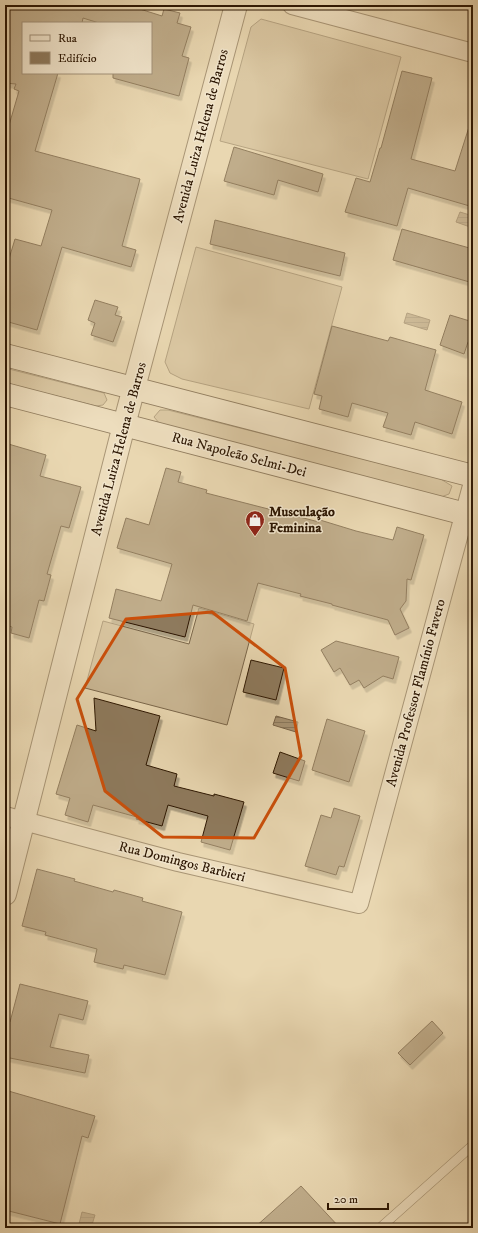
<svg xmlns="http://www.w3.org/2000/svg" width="478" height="1233" font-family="'IM FELL DW Pica',serif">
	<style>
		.grass { fill: #c9b693; stroke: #7a664a }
		.water { fill: url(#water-rules); stroke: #776248 }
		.building { fill: #8e7a5d; stroke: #2c1602; filter: url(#shadow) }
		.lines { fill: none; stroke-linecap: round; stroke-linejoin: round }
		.service-casing { stroke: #5b462e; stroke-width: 10 }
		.minor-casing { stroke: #5b462e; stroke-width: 20 }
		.tertiary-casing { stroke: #5b462e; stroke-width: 24 }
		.secondary-casing { stroke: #2c1602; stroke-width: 24 }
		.service { stroke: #f1e5cc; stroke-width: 9 }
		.minor { stroke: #f1e5cc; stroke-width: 18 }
		.tertiary { stroke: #f1e5cc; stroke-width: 22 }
		.secondary { stroke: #f1e5cc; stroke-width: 22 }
		.marked { fill: none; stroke: #cc4f0a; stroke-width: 3; stroke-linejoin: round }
		.labels { text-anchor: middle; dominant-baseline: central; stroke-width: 3; stroke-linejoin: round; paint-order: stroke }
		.street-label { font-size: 14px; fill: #2c1602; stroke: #f1e5cc }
		.poi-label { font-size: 14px; font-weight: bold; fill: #2c1602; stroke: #f1e5cc; text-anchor: start }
	</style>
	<defs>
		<pattern id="water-rules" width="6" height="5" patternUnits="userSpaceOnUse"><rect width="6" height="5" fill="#a99576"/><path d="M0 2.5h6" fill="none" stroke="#8a795f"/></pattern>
		<filter id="shadow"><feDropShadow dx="2.5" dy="4.5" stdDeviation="0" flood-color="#0004"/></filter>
	</defs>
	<rect width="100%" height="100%" fill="#e9d7b1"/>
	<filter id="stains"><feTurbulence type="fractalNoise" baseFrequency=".005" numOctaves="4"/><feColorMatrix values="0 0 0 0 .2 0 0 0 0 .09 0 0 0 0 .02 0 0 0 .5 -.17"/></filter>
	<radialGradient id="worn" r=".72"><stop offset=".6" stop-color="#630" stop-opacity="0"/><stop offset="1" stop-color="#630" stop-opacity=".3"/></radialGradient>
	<path class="grass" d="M261,19l140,38 -33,122 -148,-38 31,-114z
		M196,247l146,40 -33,122 -127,-30 -12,-6 -5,-11z
		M5,368l99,25 3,7 -4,5 -7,1 -91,-23z
		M160,410h8l271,68 13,8 -3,8 -8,3 -281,-73 -6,-7z
		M199,608l55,16 -27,101 -142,-37 18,-67 86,23z"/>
	<path class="water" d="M460,212l13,4v12l-17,-6z
		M407,313l23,7 -3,10 -23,-7z
		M276,716l22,6 -2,10 -23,-7z
		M82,1212l13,3 -4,13h-13z"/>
	<path class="building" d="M5,5h122l35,11 2,-7 16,4 -3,10 14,4 -9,29 7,2 -10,38 -66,-18v-5h38v-50h-52l-16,-5 -1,5h-59v50h35l-23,78 105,28 -18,67 14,4 -5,17 -69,-20 -25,83 -32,-9v-49l10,-33 26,7 11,-36 -47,-13v-58l14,-48 -5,-2 2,-5 -11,-1z
		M402,71l30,7 -21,81 44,12 14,-44h4v80l-65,-19 -11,38 -52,-14 11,-34 14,4 10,-34h1z
		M234,147l89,27 -5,18 -40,-12 -4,15 -50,-14z
		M215,220l130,33 -5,23 -130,-32z
		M402,229l71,20v34l-80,-23z
		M95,300l23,7 -3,8 7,2 -9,25 -22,-7 4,-12 -7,-3z
		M450,315l23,7v21l-5,-1 -4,12 -24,-9z
		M332,326l56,15 2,-4 46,13 -11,40 37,12 -10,32 -37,-12 -4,13 -28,-8 5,-14 -36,-10 -4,14 -29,-8 3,-13 -8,-2z
		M5,443l41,12 -6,21 41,11 -12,41 -8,-2 -14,48 4,1 -7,26 -5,-1 -10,38 -18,-5 1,-6 -7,-2z
		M166,468l15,4 -3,10 29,8 -1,3 113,29 1,-2 36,11 37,9 4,-13 27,8 -13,45 -4,-1 -1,22 -6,8 9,19 -14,7 -7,-15 -56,-15v-1l-32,-8 1,-2 -43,-11 -11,38 -54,-16 -8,32 -76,-19 7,-29 45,12 11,-37 -55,-16 9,-30 23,7z
		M336,641l63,16 -6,22 -10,-3 -19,12 -5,-8 -9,5 -10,-17 -6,4 -13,-22z
		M251,660l33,8 -8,32 -33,-8z
		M94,698l66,18 -14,49 31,9 -3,12 40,10v-2l30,8 -14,48 -29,-8 7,-26 -40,-11 -6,21 -26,-7 1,-2 -44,-12 -5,17 -23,-7 5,-17 -14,-4 21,-69 19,6z
		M327,719l38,12 -16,51 -37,-12z
		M280,752l25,9 -6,20 -26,-8z
		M334,808l26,8 -16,51 -5,-1 -3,9 -31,-9 16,-51 10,3z
		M37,869l38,10 -1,2 39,11 1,-2 29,8 -1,3 40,11 -17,63 -41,-10 -1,4 -29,-7 3,-13 -52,-14 1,-3 -24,-6z
		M20,984l68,17 -5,19 -24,-6 -9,33 39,8 -4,18 -80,-16v-20l3,-15h2z
		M432,1021l11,12 -33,32 -12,-12z
		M5,1090l90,26 -7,22 -6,-2 -22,88 -55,-14z
		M301,1186l39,42h-86z"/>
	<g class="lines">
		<defs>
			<path id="service" d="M380,1228l93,-83"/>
			<path id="minor" d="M292,5l181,48
				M5,816l173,46 181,42 114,-422"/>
			<path id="tertiary" d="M5,894l119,-469 112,-420"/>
			<path id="secondary" d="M5,355l468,121
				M5,394l468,122"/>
		</defs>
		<use href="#service" class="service-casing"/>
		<use href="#minor" class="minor-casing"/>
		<use href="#tertiary" class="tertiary-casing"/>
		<use href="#secondary" class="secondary-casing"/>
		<use href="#service" class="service"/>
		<use href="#minor" class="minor"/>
		<use href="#tertiary" class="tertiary"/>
		<use href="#secondary" class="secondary"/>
	</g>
	<path d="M0 0H478V1233H0ZM212,612l73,56 16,88 -47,82 -91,-1 -58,-46 -28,-92 49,-80z" fill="#e9d7b1" fill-opacity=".55" fill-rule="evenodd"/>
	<path class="marked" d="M212,612l73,56 16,88 -47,82 -91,-1 -58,-46 -28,-92 49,-80z"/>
	<defs>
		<symbol id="shop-pin" viewBox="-11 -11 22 30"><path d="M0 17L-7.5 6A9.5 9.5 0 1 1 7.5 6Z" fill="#8f2418" stroke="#f1e5cc"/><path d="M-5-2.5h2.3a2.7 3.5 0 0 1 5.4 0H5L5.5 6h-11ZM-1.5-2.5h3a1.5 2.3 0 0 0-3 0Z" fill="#fff"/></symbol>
	</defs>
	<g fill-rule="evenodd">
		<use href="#shop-pin" x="244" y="509" width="22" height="30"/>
	</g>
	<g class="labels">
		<g class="street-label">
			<text transform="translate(201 136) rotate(-75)">Avenida Luiza Helena de Barros</text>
			<text transform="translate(119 449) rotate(-75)">Avenida Luiza Helena de Barros</text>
			<text transform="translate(239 455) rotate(15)">Rua Napoleão Selmi-Dei</text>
			<text transform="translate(416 693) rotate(-75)">Avenida Professor Flamínio Favero</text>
			<text transform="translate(182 862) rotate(14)">Rua Domingos Barbieri</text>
		</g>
		<g class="poi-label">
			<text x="269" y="512">Musculação<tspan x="269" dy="16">Feminina</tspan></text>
		</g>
	</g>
	<rect width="478" height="1233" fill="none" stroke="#e9d7b1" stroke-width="20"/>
	<rect x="6" y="6" width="466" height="1221" fill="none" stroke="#2c1602" stroke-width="2"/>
	<rect x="10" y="10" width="458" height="1213" fill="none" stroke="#2c1602"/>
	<rect x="22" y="22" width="130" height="52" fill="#f1e5cc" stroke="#a2927b"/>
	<rect x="30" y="35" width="20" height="6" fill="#f1e5cc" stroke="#a2927b"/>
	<text x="58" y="42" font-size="12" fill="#2c1602">Rua</text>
	<rect x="30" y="52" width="20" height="12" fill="#8e7a5d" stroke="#a2927b"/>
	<text x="58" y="62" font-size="12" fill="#2c1602">Edifício</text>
	<path d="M328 1203v6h60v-6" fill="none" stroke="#2c1602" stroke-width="2"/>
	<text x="334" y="1203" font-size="12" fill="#2c1602" stroke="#f1e5cc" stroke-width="3" paint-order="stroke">20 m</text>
	<rect width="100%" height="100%" filter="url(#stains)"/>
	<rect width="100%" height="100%" fill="url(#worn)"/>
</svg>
